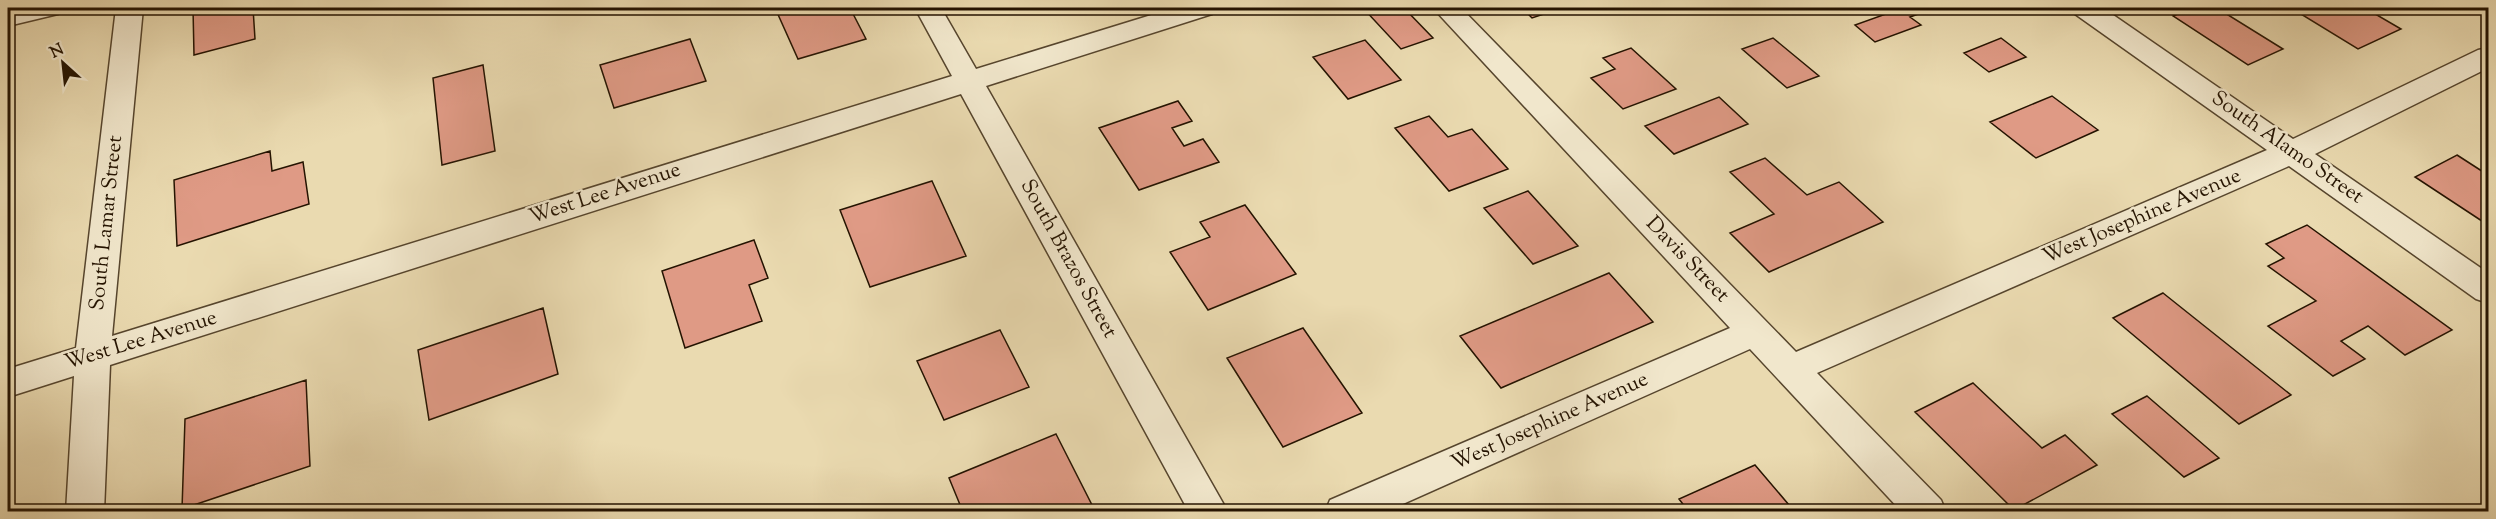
<svg xmlns="http://www.w3.org/2000/svg" width="2496" height="519" font-family="'Sorts Mill Goudy',serif">
	<style>
		.building { fill: #df9a85; stroke: #241301; stroke-width: 1.5 }
		.lines { fill: none; stroke-linecap: round; stroke-linejoin: round }
		.minor-casing { stroke: #56452d; stroke-width: 3 }
		.minor { fill: #f1e7cc; fill-rule: evenodd }
		.labels { text-anchor: middle; dominant-baseline: central; stroke-width: 5; stroke-linejoin: round; paint-order: stroke }
		.street-label { font-size: 21px; fill: #241301; stroke: #f1e7cc }
	</style>
	<rect width="100%" height="100%" fill="#eadab0"/>
	<filter id="stains"><feTurbulence type="fractalNoise" baseFrequency=".00333" numOctaves="4"/><feColorMatrix values="0 0 0 0 .2 0 0 0 0 .09 0 0 0 0 .02 0 0 0 .5 -.17"/></filter>
	<radialGradient id="worn" r=".72"><stop offset=".6" stop-color="#630" stop-opacity="0"/><stop offset="1" stop-color="#630" stop-opacity=".3"/></radialGradient>
	<path class="building" d="M193,8h60l2,31 -61,16z
		M785,8h65l16,31 -68,20 -22,-49z
		M1363,8h41l29,30 -32,11z
		M1522,8h40l-30,10z
		M1899,8h36l-25,9 11,8 -46,17 -20,-17 45,-16z
		M2193,8h24l66,41 -35,16 -75,-49z
		M2291,8h74l36,21 -43,20z
		M1773,38l46,38 -32,12 -45,-39z
		M2001,38l25,19 -37,15 -25,-19z
		M690,39l16,42 -92,27 -14,-43z
		M1365,40l36,40 -53,19 -35,-42z
		M1631,48l45,41 -53,20 -32,-31 24,-9 -12,-11z
		M483,65l12,86 -53,14 -9,-87z
		M2052,96l46,34 -62,28 -46,-36z
		M1719,97l29,27 -74,30 -29,-28z
		M1178,101l14,20 -20,7 12,18 19,-7 16,23 -80,28 -40,-62z
		M1429,116l19,21 24,-8 36,40 -59,22 -54,-63z
		M270,151l2,20 31,-9 6,42 -132,42 -3,-66z
		M2457,155l31,20v50l-73,-48z
		M1765,158l42,37 32,-13 44,40 -114,50 -39,-39 44,-19 -44,-42z
		M932,181l34,75 -96,31 -30,-77z
		M1528,191l50,55 -45,18 -49,-56z
		M1245,205l51,69 -88,36 -38,-58 40,-15 -10,-15z
		M2307,225l145,105 -47,25 -37,-29 -27,15 24,18 -32,17 -65,-50 48,-25 -48,-35 16,-8 -18,-14z
		M754,240l14,38 -19,7 13,36 -77,27 -23,-77z
		M1609,273l44,49 -152,66 -41,-52z
		M2163,293l128,102 -52,29 -126,-106z
		M543,308l15,66 -129,46 -11,-70z
		M1303,328l59,85 -79,34 -56,-89z
		M1000,330l29,57 -85,33 -27,-59z
		M306,380l4,86 -128,43 3,-90z
		M1973,383l69,65 23,-13 32,30 -83,45 -99,-98z
		M2147,396l72,62 -35,19 -72,-63z
		M1056,434l37,73 -11,5h-119l-14,-34z
		M1755,465l40,47h-106l-10,-13z"/>
	<g class="lines">
		<defs>
			<path id="minor" d="M8,8h54l-4,6 -50,12z
				M116,8h27l-31,328 840,-260 -37,-68h26l35,61 198,-61h41l-3,6 -226,72 242,426h-39l-228,-418 -851,271 -6,147h-38l8,-136 -66,21v-28l68,-21z
				M1433,8h28l335,344 471,-202 -192,-136 -3,-6h31l190,131 185,-89 10,-2v20l-173,86 173,119v30l-12,-4 -187,-133 -472,207 124,127 5,12h-44l-152,-163 -365,163h-60l5,-12 400,-172z"/>
		</defs>
		<use href="#minor" class="minor-casing"/>
		<use href="#minor" class="minor"/>
	</g>
	<g class="labels">
		<g class="street-label">
			<text transform="translate(2287 148) rotate(35)">South Alamo Street</text>
			<text transform="translate(605 194) rotate(-18)">West Lee Avenue</text>
			<text transform="translate(2142 217) rotate(-23)">West Josephine Avenue</text>
			<text transform="translate(107 223) rotate(-84)">South Lamar Street</text>
			<text transform="translate(1068 259) rotate(61)">South Brazos Street</text>
			<text transform="translate(1687 260) rotate(46)">Davis Street</text>
			<text transform="translate(141 341) rotate(-17)">West Lee Avenue</text>
			<text transform="translate(1550 422) rotate(-24)">West Josephine Avenue</text>
		</g>
	</g>
	<rect width="2496" height="519" fill="none" stroke="#eadab0" stroke-width="30"/>
	<rect x="9" y="9" width="2478" height="501" fill="none" stroke="#241301" stroke-width="3"/>
	<rect x="15" y="15" width="2466" height="489" fill="none" stroke="#241301" stroke-width="1.5"/>
	<g transform="translate(63 63) rotate(333)" stroke="#f1e7cc" stroke-width="4.5" paint-order="stroke">
	<path d="M0-4.5L10 22L0 15L-10 22Z" fill="#241301"/>
	<text y="-9" font-size="16" font-weight="bold" text-anchor="middle" fill="#241301">N</text>
	</g>
	<rect width="100%" height="100%" filter="url(#stains)"/>
	<rect width="100%" height="100%" fill="url(#worn)"/>
</svg>
